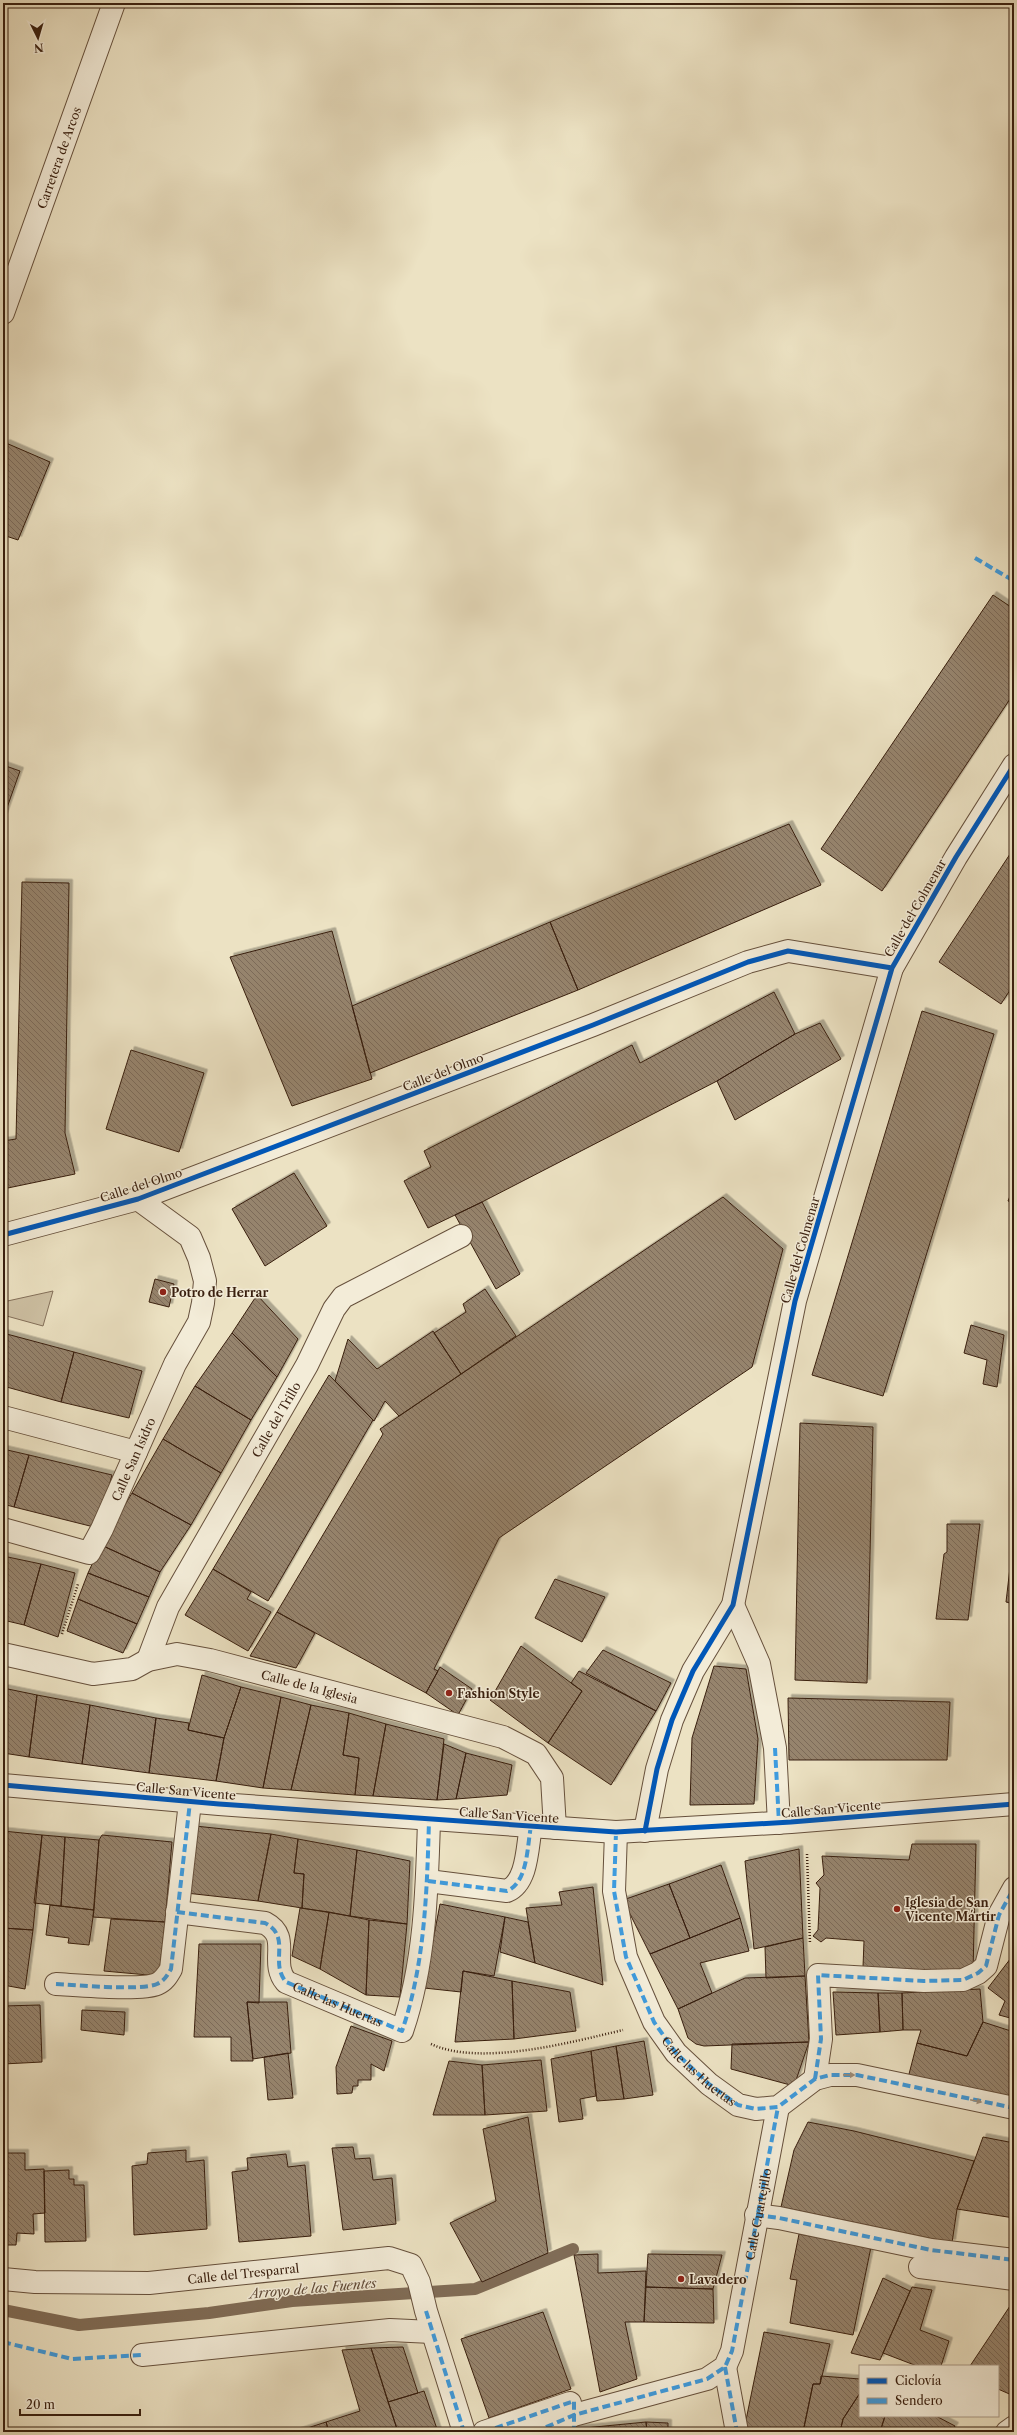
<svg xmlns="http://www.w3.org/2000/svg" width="1017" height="2435" font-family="'Libre Caslon Text',serif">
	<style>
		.garden { fill: #cec1a4; stroke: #84705a }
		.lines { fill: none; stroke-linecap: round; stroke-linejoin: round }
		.stream { stroke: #806c56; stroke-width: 12 }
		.building { fill: url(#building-back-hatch); stroke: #391f0f; filter: url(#shadow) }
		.minor-casing { stroke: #66503c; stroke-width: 24 }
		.path { stroke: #391f0f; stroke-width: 2.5; stroke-dasharray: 1 2; stroke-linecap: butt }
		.minor { stroke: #f3ecd8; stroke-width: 22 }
		.quiet { stroke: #3e9bde; stroke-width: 4; stroke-dasharray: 8 4; stroke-linecap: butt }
		.cycleway-casing { stroke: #f3ecd8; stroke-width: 8 }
		.cycleway { stroke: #0057b8; stroke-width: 5 }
		.oneway { fill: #9f907e }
		.poi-dot { fill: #8f2418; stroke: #f3ecd8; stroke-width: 1.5 }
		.labels { text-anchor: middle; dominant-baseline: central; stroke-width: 3; stroke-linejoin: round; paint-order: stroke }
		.street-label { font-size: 12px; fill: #391f0f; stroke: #f3ecd8 }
		.poi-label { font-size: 12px; font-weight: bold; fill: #391f0f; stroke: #f3ecd8; text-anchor: start }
		.water-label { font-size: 13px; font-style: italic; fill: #624c39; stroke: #f3ecd8 }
	</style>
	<defs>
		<pattern id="building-back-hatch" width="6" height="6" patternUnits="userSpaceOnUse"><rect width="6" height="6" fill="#96846d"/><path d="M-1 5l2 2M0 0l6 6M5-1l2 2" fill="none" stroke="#7b6b58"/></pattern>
		<filter id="shadow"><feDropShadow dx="3.5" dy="-3.5" stdDeviation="0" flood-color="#0004"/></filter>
	</defs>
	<rect width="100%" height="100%" fill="#ece2c3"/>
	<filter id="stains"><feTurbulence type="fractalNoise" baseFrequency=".005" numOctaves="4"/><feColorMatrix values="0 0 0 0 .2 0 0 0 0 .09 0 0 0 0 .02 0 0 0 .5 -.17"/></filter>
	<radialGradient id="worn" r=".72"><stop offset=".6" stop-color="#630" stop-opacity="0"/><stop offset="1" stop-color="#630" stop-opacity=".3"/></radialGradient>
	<path class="garden" d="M53,1291l-10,35 -40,-11v-13z"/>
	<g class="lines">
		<path class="stream" d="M3,2310l76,15 130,-12 83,-12 183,-12 98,-40"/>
	</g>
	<path class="building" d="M6,443l44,19 -32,78 -15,-5v-84z
		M993,595l21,14v84l-132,198 -61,-42z
		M3,765l17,6 -17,48z
		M789,824l32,61 -243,105 -28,-68z
		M1014,848v136l-13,20 -62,-42z
		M22,882l47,1 -4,250 10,41 -72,15v-48l13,-2z
		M550,922l28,68 -208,83 -18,-67z
		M332,931l40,148 -80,27 -62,-149z
		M774,992l21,42 -78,47 -235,121 -54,26 -24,-47 27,-14 -7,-16 208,-106 8,18z
		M922,1011l72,23 -111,362 -71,-21z
		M820,1023l21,36 -106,61 -18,-39 78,-47z
		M131,1050l73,23 -25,79 -73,-23z
		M294,1173l33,53 -62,40 -33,-57z
		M1014,1186v17l-6,-2z
		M723,1197l60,52 -31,118 -253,171 -65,131 4,2 -12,22 -149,-81 106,-178 -3,-5z
		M482,1202l38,72 -24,15 -41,-74z
		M155,1279l19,5 -5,23 -20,-5z
		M485,1289l31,47 -55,38 -27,-41 32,-21 -3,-8z
		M257,1295l41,44 -21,38 -45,-44z
		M971,1325l33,10 -7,52 -14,-3 4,-24 -23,-7z
		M433,1331l28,43 -62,42 -14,-15 -11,20 -39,-40 13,-42 29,30z
		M3,1333l71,19 -13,50 -58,-16z
		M232,1333l45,44 -26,43 -56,-34z
		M74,1352l68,19 -13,47 -68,-16z
		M329,1375l44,45 -105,181 -55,-32z
		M195,1386l56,34 -30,53 -58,-34z
		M800,1423l73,4 -6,256 -72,-3z
		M163,1439l58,34 -30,52 -59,-32z
		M3,1449l26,6 -15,52 -11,-3z
		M29,1455l83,20 -14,53 -84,-21z
		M132,1493l59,32 -31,47 -59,-27z
		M947,1524h33l-12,96 -32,-1 8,-65 3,-2z
		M1014,1533v71l-8,-2z
		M101,1545l59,27 -11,25 -61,-24z
		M3,1556l38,8 -17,61 -21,-5z
		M41,1564l34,9 -17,64 -34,-12z
		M213,1569l38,23 -4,7 24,13 -23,39 -63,-36z
		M88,1573l61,24 -12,27 -59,-25z
		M555,1579l50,18 -23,45 -47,-24z
		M78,1599l59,25 -14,29 -56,-22z
		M277,1612l38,21 -19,35 -46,-12z
		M521,1646l61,45 -34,52 -58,-43z
		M603,1650l68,33 -15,28 -70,-38z
		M714,1666l32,3 12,70 -4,65 -64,1 2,-67z
		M440,1667l32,22 -14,26 -32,-22z
		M579,1671l77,40 -45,74 -63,-42 34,-52 -11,-8z
		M202,1675l39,12 -17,51 -36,-8z
		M241,1687l40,10 -18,91 -47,-7 8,-43z
		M3,1688l34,7 -8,62 -26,-4z
		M37,1695l53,10 -8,59 -53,-7z
		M281,1697l30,8 -20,85 -28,-2z
		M788,1698l162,4 -3,58h-158z
		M90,1705l66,13 -7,55 -67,-9z
		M311,1705l38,8 -6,42 16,3 -4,37 -64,-5z
		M349,1713l37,11 -13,72 -18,-1 4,-37 -16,-3z
		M156,1718l33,5 -1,7 36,8 -8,43 -67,-8z
		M386,1724l58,15 -7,61 -64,-4z
		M444,1744l22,9 -10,46 -19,1z
		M466,1753l46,12 -5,30 -51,4z
		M195,1826l76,8 -13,67 -72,-8z
		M3,1831l39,4 -9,95 -30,-2z
		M271,1834l27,5 -4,34 10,1 -2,34 -44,-7z
		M42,1835l23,2 -4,69 -27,-3z
		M102,1835l70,7 -7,80 -72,-5 6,-77z
		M65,1837l34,3 -5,70 -33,-4z
		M298,1839l59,11 -7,66 -48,-8 2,-34 -10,-1z
		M912,1844h64l-3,128 -110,-5 1,-26 -38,-3 -5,4 -8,-6 5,-6 2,-42 -4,-5 8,-8 -2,-19 87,4z
		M799,1849l4,89 -49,11 -9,-88z
		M357,1850l53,11 -3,63 -57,-8z
		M721,1865l19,53 -50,20 -21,-54z
		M669,1884l21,54 -40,16 -27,-54z
		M593,1887l10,98 -68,-22 -9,-55 36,-3 -3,-13z
		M440,1904l65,13 -11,59 -31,-5 -2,21 -37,-4z
		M50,1905l44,5 -5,35 -21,-2 1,-5 -23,-3z
		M300,1908l29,4 -9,57 -28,-13z
		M329,1912l40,8 -3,75 -46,-26z
		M505,1917l23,5 7,41 -35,-11z
		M740,1918l9,33 -49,12 12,30 -34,16 -28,-55z
		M111,1919l54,3 -6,54 -55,-5z
		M369,1920l38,4 -7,73 -34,-2z
		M3,1928l30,2 -8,59 -22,-4z
		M803,1938l2,38 -39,2 -1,-31z
		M199,1944h62l-2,59 -12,-1 6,59h-22v-24h-37z
		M1014,1954v65l-15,-4 6,-14 -17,-13z
		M463,1971l49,10 2,58 -59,3z
		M805,1976l4,66 -105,4 -8,-2 -8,-6 -10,-29 67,-31z
		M512,1981l58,11 6,39 -62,8z
		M980,1989l3,33 -16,34 -50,-13 4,-13h-18l-1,-37z
		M833,1992l45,1 2,39 -44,3z
		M878,1993h24l1,37 -23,2z
		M247,2002h40l4,51 -38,6z
		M40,2005l2,57 -39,2v-58z
		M82,2010l43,2 -1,23 -43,-5z
		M983,2022l31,10v40l-4,28 -102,-22 9,-35 50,13z
		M351,2026l41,15 -8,30 -13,-7v16h-13v6h-5l-1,7 -15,1 -1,-27z
		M644,2041l9,54 -29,4 -8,-53z
		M809,2042l-15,44 -63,-17 1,-25z
		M616,2046l8,53 -27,2 -6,-50z
		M591,2051l5,45 -16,3 3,20 -24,3 -8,-63z
		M288,2053l5,45 -25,2 -4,-43z
		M541,2060l6,51 -62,4 -3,-50z
		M449,2061l33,4 3,50h-52z
		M1014,2072v28h-4z
		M528,2117l20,136 -66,29 -32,-59 46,-22 -13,-72z
		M808,2122l46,9 120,30 -17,48 -5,34 -171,-36 13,-57z
		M983,2137l31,6v75l-57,-9z
		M353,2147l2,12 15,-1 3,22 19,-2 4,46 -53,6 -11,-82z
		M186,2150v12l18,-2 3,69 -73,6 -2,-69 15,-2 1,-11z
		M3,2153h22v17l19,-1 1,44 -12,1 1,20 -17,-1 -1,12h-13z
		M286,2154l2,13 17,-2 6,71 -72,6 -7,-70 16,-2 -1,-12z
		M69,2170v9h5v6h10l2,56 -41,1 -1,-71z
		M799,2234l72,13 -18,88 -63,-12 7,-43 -7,-1z
		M598,2254v19l48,-2 -2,51h-19l12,57 -37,13 -26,-137z
		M648,2254l74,1 -9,34 -67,-2z
		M883,2278l27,13 -30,69 -29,-7z
		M646,2287l67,2 1,34 -70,-1z
		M912,2287l20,3 -12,40 29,11 -8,25h-24l-34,-13z
		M1014,2300v96l-16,-7v-23h-28z
		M543,2312l28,77 -82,29 -28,-79z
		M764,2332l66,12 -10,40h-7l-10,48h-55l-3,-7z
		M403,2347l15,46 -30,9 -17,-54z
		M371,2348l27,84h-69l-3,-10 34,-11 -18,-61z
		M821,2376l39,3v14l-17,26 -3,13h-37l10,-48h7z
		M424,2391l14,41h-40l-10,-30z
		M860,2393v23h25l-5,16h-40l3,-13z
		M885,2416h51l19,10 -4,6h-71z
		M326,2422l3,10h-34z
		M646,2422l22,1v9h-21z
		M646,2422l1,10h-73v-3z"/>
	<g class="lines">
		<defs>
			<g id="minor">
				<path id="s1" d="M3,313l111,-310"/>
				<path d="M3,1235l135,-36 455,-174 155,-63 40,-11 104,17"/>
				<path d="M3,1417l133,35"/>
				<path id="s2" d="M3,1529l86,24 13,-24 73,-165 24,-42 4,-19 2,-22 -6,-23 -9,-21 -52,-38"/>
				<path d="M733,1605l26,59 16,84 4,75"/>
				<path id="s3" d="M3,1654l90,20 39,-5 16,-9 29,-6 33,6 293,77 33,17 16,24 3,50"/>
				<path id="s4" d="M148,1660l20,-53 139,-242 27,-56 9,-12 118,-61"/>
				<path d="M3,1785l216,19 397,28 175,-10 223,-18"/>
				<path d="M645,1831l12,-62 15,-49 21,-49 40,-66 62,-304 97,-333 64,-111 58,-92"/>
				<path d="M616,1832l-2,59 12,66 28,65 22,31 33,31 29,21 18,4 22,-2 37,-28 15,-4h27l157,33"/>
				<path d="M428,1881l79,10c21,-9 20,-44 24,-65"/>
				<path d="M177,1912l88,11c27,14 4,39 21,59l116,49c23,-67 25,-140 27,-211"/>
				<path d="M56,1984c20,1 85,7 101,0 7,-3 10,-8 14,-15l19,-167"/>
				<path d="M815,2079l6,-40 -3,-64 106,6 39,-1 15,-7 8,-7 13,-51 15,-27"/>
				<path d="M756,2215l23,3 152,32 83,10"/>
				<path d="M920,2267l94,12"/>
				<path id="s5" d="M3,2279l32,3 114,1 240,-25 22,7 8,17 7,29 38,121"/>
				<path d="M142,2355l248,-25 42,2"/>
				<path d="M725,2367l12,65"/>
				<path d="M484,2432l86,-29"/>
				<path d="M535,2432l39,-17 133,-36 18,-12 7,-16 46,-244"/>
				<path d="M1007,2432l7,-5"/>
			</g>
		</defs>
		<use href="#minor" class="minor-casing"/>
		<path class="path" d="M62,1634l16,-50
			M807,1854l3,90
			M431,2044c49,23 141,-2 192,-14"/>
		<use href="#minor" class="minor"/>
		<g class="quiet">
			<path d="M975,558l39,23"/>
			<path d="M775,1748l4,75"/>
			<path id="s6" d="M616,1832l-2,59 12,66 28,65 22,31 33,31 29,21 18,4 22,-2 37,-28 15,-4h27l157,33"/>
			<path d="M428,1881l79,10c21,-9 20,-44 24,-65"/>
			<path id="s7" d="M177,1912l88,11c27,14 4,39 21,59l116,49c23,-67 25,-140 27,-211"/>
			<path d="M56,1984c20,1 85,7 101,0 7,-3 10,-8 14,-15l19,-167"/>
			<path d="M815,2079l6,-40 -3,-64 106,6 39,-1 15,-7 8,-7 13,-51 15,-27"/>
			<path d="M756,2215l23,3 152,32 83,10"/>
			<path d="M426,2311l38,121"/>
			<path d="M3,2342l69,17 70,-4"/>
			<path d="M725,2367l12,65"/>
			<path d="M484,2432l90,-31v31"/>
			<path id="s8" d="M535,2432l39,-17 133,-36 18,-12 7,-16 46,-244"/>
			<path d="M726,2432l9,-2 5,1"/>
			<path d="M1007,2432l7,-5"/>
		</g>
		<defs>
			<path id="cycleway" d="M3,1235l135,-36 455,-174 155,-63 40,-11 104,17
				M3,1785l216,19 397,28 175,-10 223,-18
				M645,1831l12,-62 15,-49 21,-49 40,-66 62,-304 97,-333 64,-111 58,-92"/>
		</defs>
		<use href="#cycleway" class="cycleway-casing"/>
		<use href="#cycleway" class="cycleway"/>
	</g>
	<defs><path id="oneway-solid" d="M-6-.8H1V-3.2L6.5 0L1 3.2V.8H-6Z"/></defs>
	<g class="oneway">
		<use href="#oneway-solid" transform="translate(849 2075) rotate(1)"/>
		<use href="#oneway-solid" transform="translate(976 2101) rotate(12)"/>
	</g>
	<g class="poi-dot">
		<circle cx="163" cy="1292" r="4"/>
		<circle cx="449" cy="1693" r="4"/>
		<circle cx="897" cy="1909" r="4"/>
		<circle cx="681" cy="2279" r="4"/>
	</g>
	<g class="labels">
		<g class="street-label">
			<text stroke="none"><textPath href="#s1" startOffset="165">Carretera de Arcos</textPath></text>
			<text transform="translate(915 908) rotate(-60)">Calle del Colmenar</text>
			<text transform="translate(443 1072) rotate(-21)">Calle del Olmo</text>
			<text transform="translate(141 1185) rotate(-18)">Calle del Olmo</text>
			<text transform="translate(800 1250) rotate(-74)">Calle del Colmenar</text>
			<text stroke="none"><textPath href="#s4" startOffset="273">Calle del Trillo</textPath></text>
			<text stroke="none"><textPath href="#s2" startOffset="193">Calle San Isidro</textPath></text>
			<text stroke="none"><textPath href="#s3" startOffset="316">Calle de la Iglesia</textPath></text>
			<text transform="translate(186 1791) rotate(5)">Calle San Vicente</text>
			<text transform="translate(831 1809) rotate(-5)">Calle San Vicente</text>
			<text transform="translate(509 1815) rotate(4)">Calle San Vicente</text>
			<text stroke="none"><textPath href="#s7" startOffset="211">Calle las Huertas</textPath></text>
			<text stroke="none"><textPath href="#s6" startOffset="264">Calle las Huertas</textPath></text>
			<text stroke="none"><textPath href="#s8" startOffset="359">Calle Cuartejillo</textPath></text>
			<text stroke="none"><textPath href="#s5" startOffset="241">Calle del Tresparral</textPath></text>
		</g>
		<g class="poi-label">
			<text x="171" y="1292">Potro de Herrar</text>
			<text x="457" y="1693">Fashion Style</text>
			<text x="905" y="1902">Iglesia de San<tspan x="905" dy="14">Vicente Mártir</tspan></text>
			<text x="689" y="2279">Lavadero</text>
		</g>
		<g class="water-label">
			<text transform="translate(313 2288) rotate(-5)">Arroyo de las Fuentes</text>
		</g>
	</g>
	<rect width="1017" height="2435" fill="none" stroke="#ece2c3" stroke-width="16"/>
	<rect x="4" y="4" width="1009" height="2427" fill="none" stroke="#391f0f" stroke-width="2"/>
	<rect x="8" y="8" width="1001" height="2419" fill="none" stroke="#391f0f"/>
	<rect x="859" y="2365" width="140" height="52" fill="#f3ecd8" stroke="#a99a88"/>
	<rect x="867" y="2378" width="20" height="6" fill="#0057b8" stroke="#a99a88"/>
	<text x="895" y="2385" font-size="12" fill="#391f0f">Ciclovía</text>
	<rect x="867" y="2398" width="20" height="6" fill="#3e9bde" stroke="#a99a88"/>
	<text x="895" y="2405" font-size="12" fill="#391f0f">Sendero</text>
	<g transform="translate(38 38) rotate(175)" stroke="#f3ecd8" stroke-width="3" paint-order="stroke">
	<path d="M0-3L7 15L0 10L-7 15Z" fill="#391f0f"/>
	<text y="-6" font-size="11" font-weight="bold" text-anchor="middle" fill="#391f0f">N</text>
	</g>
	<path d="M20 2409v6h120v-6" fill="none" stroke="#391f0f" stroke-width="2"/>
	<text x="26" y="2409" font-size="12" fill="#391f0f" stroke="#f3ecd8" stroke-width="3" paint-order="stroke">20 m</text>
	<rect width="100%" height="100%" filter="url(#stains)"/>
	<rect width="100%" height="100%" fill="url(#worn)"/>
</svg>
